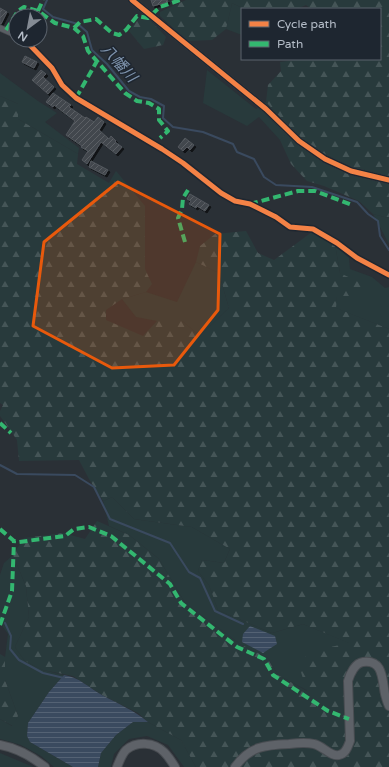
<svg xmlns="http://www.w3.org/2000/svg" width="389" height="767" font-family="'Varela Round','Noto Sans JP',sans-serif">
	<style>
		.green { fill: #283a3c }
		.forest { fill: url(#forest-firs) }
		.water { fill: url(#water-rules) }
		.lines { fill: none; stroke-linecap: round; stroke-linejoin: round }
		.stream { stroke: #3a4a5f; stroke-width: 2 }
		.building { fill: url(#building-hatch); stroke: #52575d; filter: url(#shadow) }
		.minor-casing { stroke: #484c51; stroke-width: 7 }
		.tertiary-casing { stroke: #484c51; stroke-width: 8 }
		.secondary-casing { stroke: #484c51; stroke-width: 10 }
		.minor { stroke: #5a5e64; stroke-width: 5.5 }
		.tertiary { stroke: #5a5e64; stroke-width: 7 }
		.secondary { stroke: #5e6268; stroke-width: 8 }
		.quiet { stroke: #33b770; stroke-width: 4; stroke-dasharray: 8 4; stroke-linecap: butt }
		.cycleway-casing { stroke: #1e2630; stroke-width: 8 }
		.cycleway { stroke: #f48246; stroke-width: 5 }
		.marked { fill: #e8590c; fill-opacity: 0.2; stroke: #e8590c; stroke-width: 3; stroke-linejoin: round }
		.labels { text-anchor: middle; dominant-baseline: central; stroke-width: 3; stroke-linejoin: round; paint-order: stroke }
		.water-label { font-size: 15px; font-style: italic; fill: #7e93ac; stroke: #1e2630 }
	</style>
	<defs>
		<pattern id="forest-firs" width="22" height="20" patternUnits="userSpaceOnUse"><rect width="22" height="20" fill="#283a3c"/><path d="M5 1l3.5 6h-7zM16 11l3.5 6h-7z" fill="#455557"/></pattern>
		<pattern id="water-rules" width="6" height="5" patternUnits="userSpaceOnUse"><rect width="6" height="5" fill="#3a4a5f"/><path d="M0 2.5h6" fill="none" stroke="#546274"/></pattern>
		<pattern id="building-hatch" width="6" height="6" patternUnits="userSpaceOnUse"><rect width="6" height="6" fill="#42474d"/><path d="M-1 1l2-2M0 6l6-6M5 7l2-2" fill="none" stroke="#5b6065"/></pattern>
		<filter id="shadow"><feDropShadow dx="2" dy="2" stdDeviation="0" flood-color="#0009"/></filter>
	</defs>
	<rect width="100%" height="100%" fill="#2a3036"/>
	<path class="green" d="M232,3l13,6h-3v26l-16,-6z
		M207,70l49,39 10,-7 26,27 -12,11 -21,-23 -12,9 -44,-23z
		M0,73l38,28 19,12 -12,9 34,26 -1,6 -60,-35v-15l-18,-8z
		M373,214l16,4v26z
		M335,245l14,13 1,11 22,8 13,11 4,-1v42l-54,-21 2,-12h26l-23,-23z
		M196,262l23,11 10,35 -29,28 -18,-15h-25l-21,-4 -14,-18 24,-7 31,10z
		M112,497l22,22 58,8 38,22 -6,14 -22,-3 -4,11 11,14 9,25 54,23 31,-9 47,19 -42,48 -30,-16 -10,-17 -28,-14 -55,-41 -26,-44 -30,-24 -20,-9 -6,-25z
		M13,555l13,31 3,31 -14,30 10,14 18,9 21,5 -15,17 -21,31 -1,13 3,6 43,25h-19l-13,-11 -20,-11 -21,-6v-20l12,7 6,-10 -13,-36v-23l3,-23 -8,-11v-48l4,-12z
		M133,722h15l33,18 15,27h-12l-16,-22 -21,-9 -18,3 -15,15 -3,13h-13l3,-14 15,-18z
		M0,753l31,13 2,1h-33z"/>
	<path class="forest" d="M186,0h203v218l-16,-4 -14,-13 -35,-15 -17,-5 -16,-17 -11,-24 11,-11 -25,-27 2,-17 13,-14 -1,-9 21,-3h79v-50h-69l-5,-4 -9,4h-52l-13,-6 -6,26 -14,11 -24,1 -28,-25v-4z
		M139,18l11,2 16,17 -3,8 -19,4 -15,-18z
		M0,96l18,8v15l60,35 -1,10 32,19 7,-12 29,35v63l7,15 -6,8 -24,7 -16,11v10l37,16 14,-15h25l18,15 29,-28 -10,-35 -23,-11 4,-16 15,-12 31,-3 12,22 16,7 38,-28 23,13 5,28 25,12 -2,11h-26l-1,12 53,21v438h-193l-15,-27 -33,-18 -10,-9 -36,-18 -29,-19 -30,-6 -18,-9 -10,-14 14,-30 -3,-31 -13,-31 11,-17 39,-5 22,6 12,-18 32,14 30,24 26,44 55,41 28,14 10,17 29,16 -7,-22 7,-17 42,-9 -46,-19 -31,9 -54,-23 -9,-25 -11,-14 4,-11 22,3 6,-14 -38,-22 -58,-8 -22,-22 -9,4 -14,-22 -10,-19 -60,1 -2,-21 -17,-24v-5l3,-6 -3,-2z
		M0,654l5,3v23l13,36 -5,10 -13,-7z"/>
	<path class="water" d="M250,626l25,10 2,8 -14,9 -21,-11 1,-8z
		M64,675c15,2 25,13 38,20 16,9 32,15 46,27h-15l-17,13 -15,18 -3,14h-25l-43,-25 -3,-6 1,-13 21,-31z"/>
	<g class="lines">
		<path class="stream" d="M47,0l-4,9 10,8 25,7 9,8 5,18 15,14 22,27 11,6 11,2 13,7 -1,12 10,9 30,5 30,12 4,8 17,7 10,18 12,8 36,2 45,15 11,12 10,7 2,15 9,14
			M0,465l17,9 58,1 19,12 16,32 60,24 19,29 11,6 15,33 28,13
			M5,623l6,13 -1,13 9,11 24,13 21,5"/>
	</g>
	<path class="building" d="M151,0h16l1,2 -15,4z
		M0,8l7,4 -6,12h-1z
		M25,56l12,6 -3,6 -12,-6z
		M41,70l5,4 -3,3 11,10 -6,7 -16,-14z
		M53,93l18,12 -2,2 16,11 1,-1 8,5 4,-5 6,5 -5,8 10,9 2,-3 5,5 -1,1 7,5 -6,7 -15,-12 -14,22 -5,-4 6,-9 -7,-4 1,-1 -16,-11 9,-14 -21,-16 -1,2 -7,-5z
		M185,138l9,7 -4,5 -3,-3 -4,4 -5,-4z
		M91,161l17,9 -3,5 -16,-8z
		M190,194l19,11 -4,6 -8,-5 -1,2 -7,-4 2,-3 -4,-2z"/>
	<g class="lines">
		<defs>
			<path id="minor" d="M0,28l16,7
				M25,40l27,28 10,17 14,13 86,51 21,14 38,30 14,8 15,3 26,13 14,10 23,2 24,14 20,15 32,17"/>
			<path id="tertiary" d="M132,0l134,109 33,32 26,18 26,12 38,9"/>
			<path id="secondary" d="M0,745c17,3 31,11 45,22
				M117,767c2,-5 5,-13 9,-17 11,-9 28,-8 38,2 4,4 8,10 11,15
				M235,767c15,-21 30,-22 54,-23 8,-1 17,-2 25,0 9,2 17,13 25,11 7,-1 9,-9 11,-14l-2,-60c2,-7 7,-18 15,-19 21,-3 19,19 22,32 1,4 2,8 4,12"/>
		</defs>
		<use href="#minor" class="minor-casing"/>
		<use href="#tertiary" class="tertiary-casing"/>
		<use href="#secondary" class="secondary-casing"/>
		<use href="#minor" class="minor"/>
		<use href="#tertiary" class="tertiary"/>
		<use href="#secondary" class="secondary"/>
		<path class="quiet" d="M38,11l5,-11
			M74,28l6,-6 16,-3 16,14 7,2 7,-5 11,-14 11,2 12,-11 20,-7
			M6,30l12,-19 6,-4 14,4 17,12 19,5 9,8 5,15 37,42 12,8 12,2 10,6v11l9,11 -8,7
			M76,98l21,-37
			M250,204l48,-13h17l37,14
			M185,242l-7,-24 4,-9 1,-11 5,-8
			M0,423l11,10
			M0,529l14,12 5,1 46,-6 9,-7 15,-2 22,9 59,48 11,19 56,44 27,12 9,16 55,36 21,8
			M0,625l12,-34 2,-50"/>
		<defs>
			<path id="cycleway" d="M132,0l134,109 33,32 26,18 26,12 38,9
				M25,40l27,28 10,17 14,13 86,51 21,14 38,30 14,8 15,3 26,13 14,10 23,2 24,14 20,15 32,17"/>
		</defs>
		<use href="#cycleway" class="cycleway-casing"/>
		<use href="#cycleway" class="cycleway"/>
	</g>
	<path class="marked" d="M118,182l102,52 -2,76 -44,55 -62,3 -79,-42 11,-84z"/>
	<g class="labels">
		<g class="water-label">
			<text transform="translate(119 63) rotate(48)">八幡川</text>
		</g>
	</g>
	<rect x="241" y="8" width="140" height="52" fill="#1e2630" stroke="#5a626c"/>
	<rect x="249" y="21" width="20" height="6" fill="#f48246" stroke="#5a626c"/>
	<text x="277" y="28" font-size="12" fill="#b4bcc7">Cycle path</text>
	<rect x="249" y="41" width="20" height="6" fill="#33b770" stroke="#5a626c"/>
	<text x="277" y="48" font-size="12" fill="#b4bcc7">Path</text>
	<g transform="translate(28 28) rotate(212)"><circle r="19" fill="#1e2630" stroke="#5a626c"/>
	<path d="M0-3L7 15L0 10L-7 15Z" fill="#848b94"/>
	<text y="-6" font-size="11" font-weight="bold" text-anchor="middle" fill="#b4bcc7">N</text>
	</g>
</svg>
